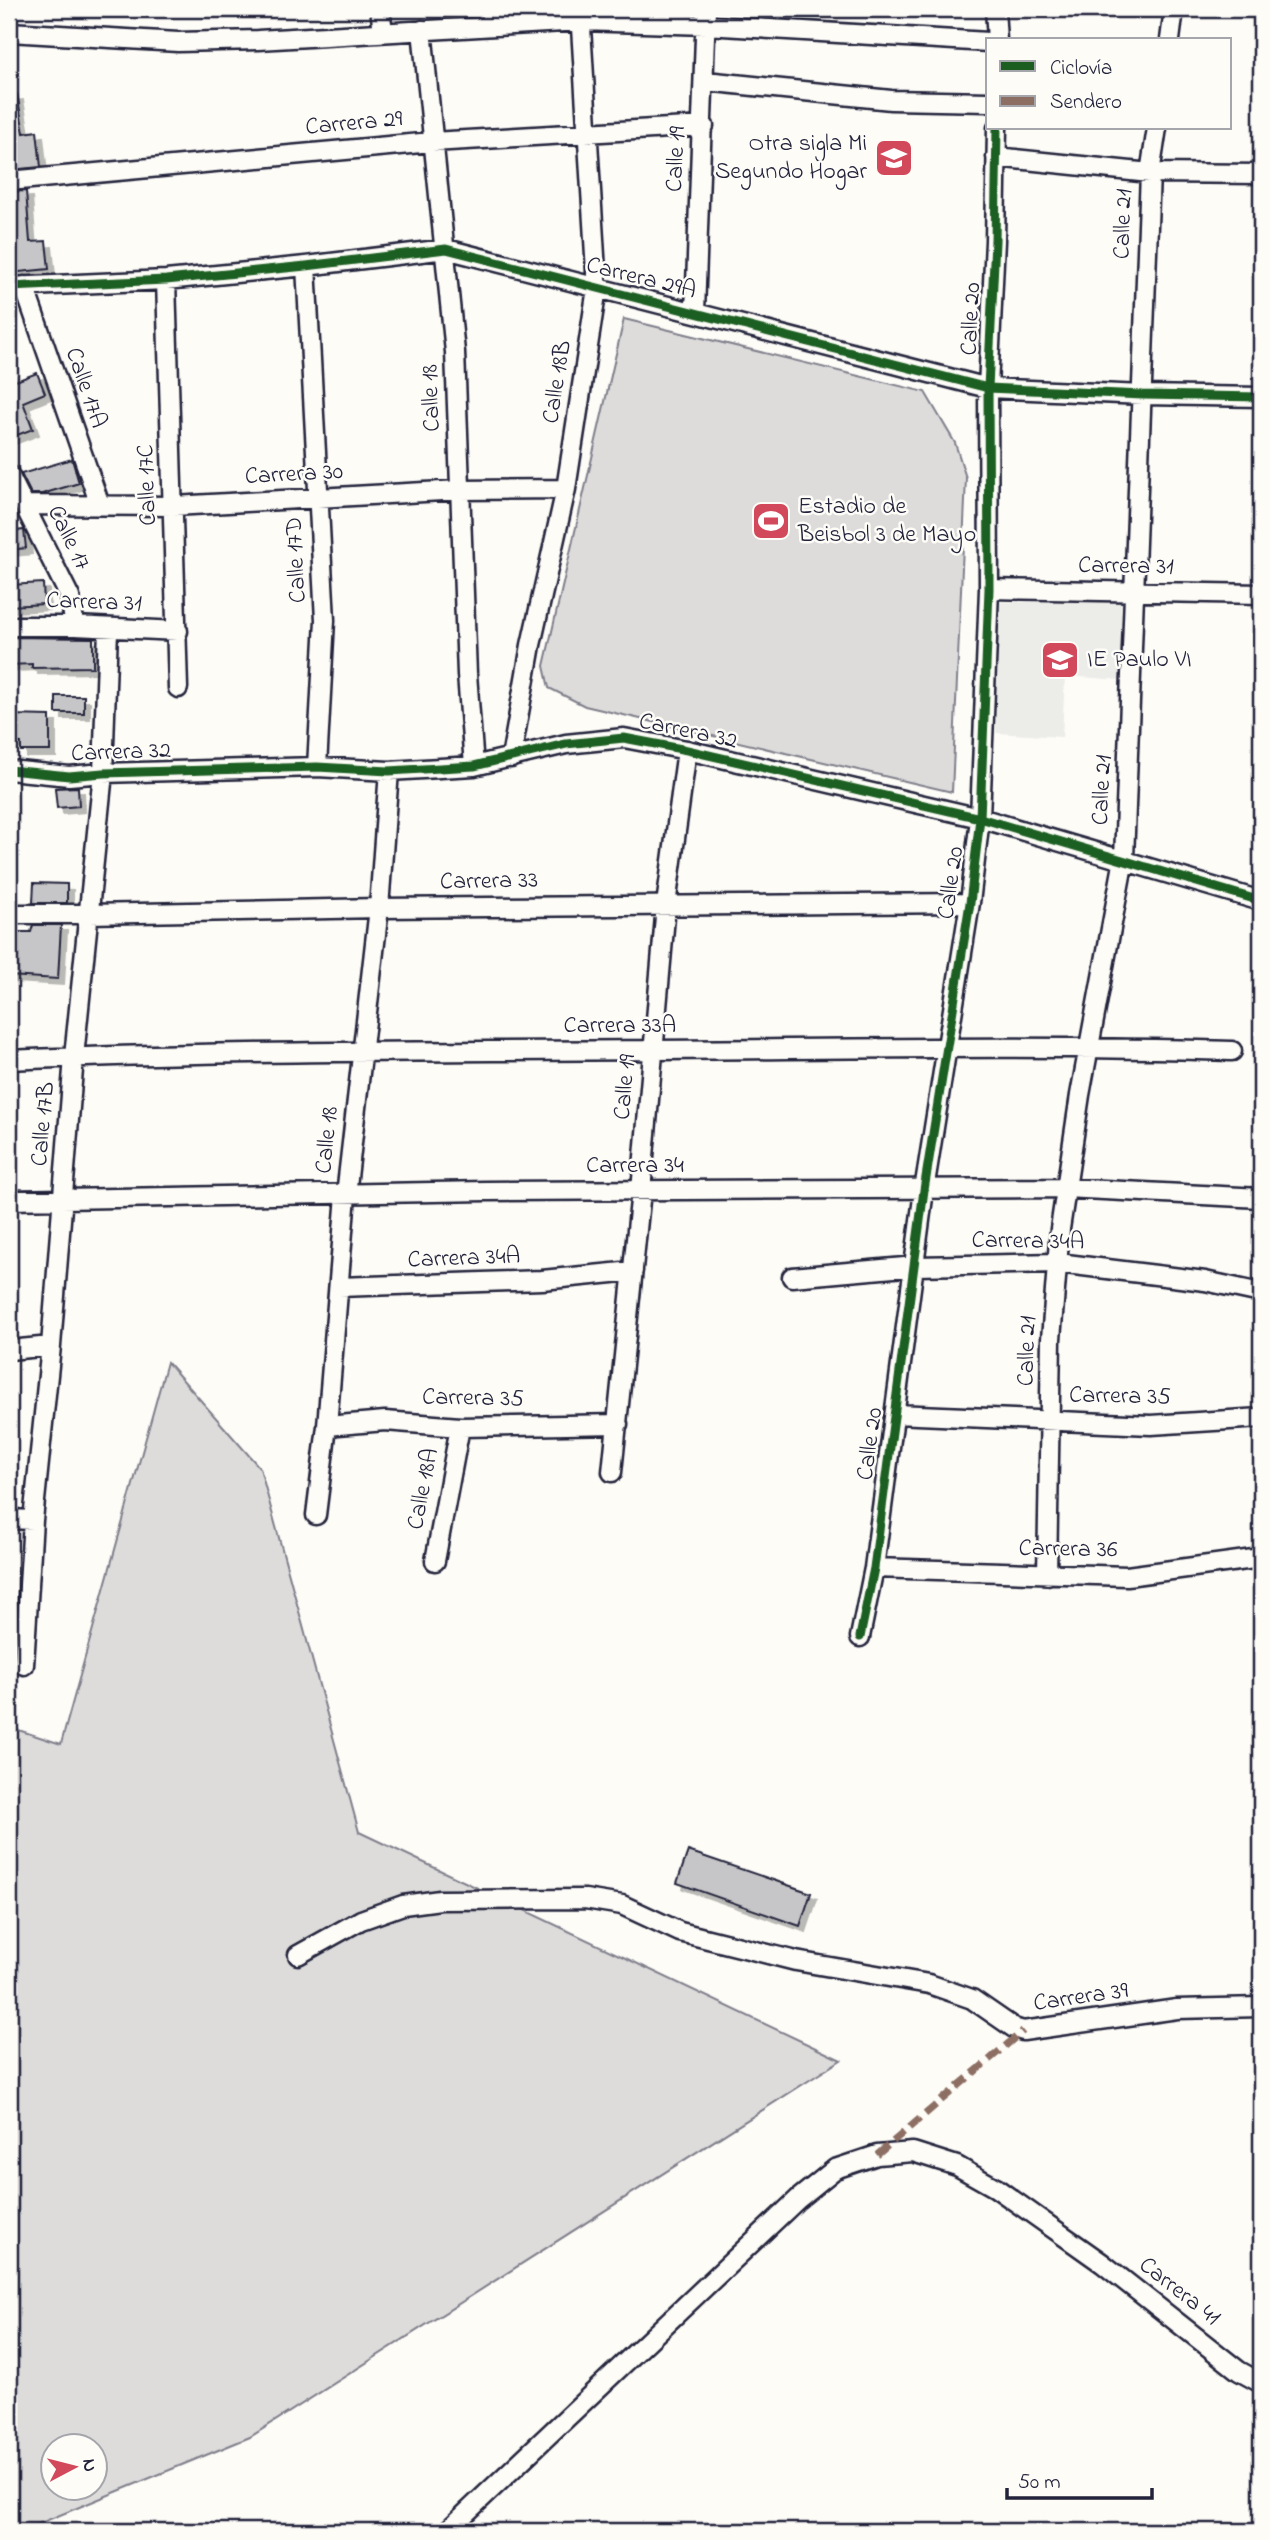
<svg xmlns="http://www.w3.org/2000/svg" width="1270" height="2540" font-family="'Indie Flower',sans-serif">
	<style>
		.built { fill: #ecece9 }
		.green { fill: #dddcdb; stroke: #807f8b; stroke-width: 2; fill-rule: evenodd }
		.building { fill: #c6c6c8; stroke: #22223b; stroke-width: 2; filter: url(#shadow) }
		.lines { fill: none; stroke-linecap: round; stroke-linejoin: round }
		.street-casing { stroke: #22223b; stroke-width: 23 }
		.street { stroke: #fdfcf7; stroke-width: 18 }
		.quiet { stroke: #8d6e63; stroke-width: 7; stroke-dasharray: 14 7; stroke-linecap: butt }
		.cycleway-casing { stroke: #fdfcf7; stroke-width: 13 }
		.cycleway { stroke: #1b5e20; stroke-width: 9 }
		.labels { text-anchor: middle; dominant-baseline: central; stroke-width: 5; stroke-linejoin: round; paint-order: stroke }
		.street-label { font-size: 24px; fill: #22223b; stroke: #fdfcf7 }
		.poi-label { font-size: 24px; fill: #22223b; stroke: #fdfcf7; text-anchor: start }
	</style>
	<defs>
		<filter id="shadow"><feDropShadow dx="6" dy="6" stdDeviation="0" flood-color="#0004"/></filter>
	</defs>
	<rect width="100%" height="100%" fill="#fdfcf7"/>
	<filter id="ink" filterUnits="userSpaceOnUse"><feTurbulence type="fractalNoise" baseFrequency=".0143" numOctaves="2"/><feDisplacementMap in="SourceGraphic" scale="14" xChannelSelector="R" yChannelSelector="G"/><feConvolveMatrix kernelMatrix="1 2 1 2 8 2 1 2 1" color-interpolation-filters="sRGB"/></filter>
	<g filter="url(#ink)">
		<path class="built" d="M999,602h124l-1,78 -57,-4 -3,61 -66,-4z"/>
		<path class="green" d="M624,319l301,73 30,51 11,35 -14,314 -367,-86 -36,-18 -5,-22z
			M167,1362l93,106 99,364 482,228 -591,377 -229,94h-12v-804l52,17zM52,2446h42v42h-42z"/>
		<path class="building" d="M17,94l7,39 13,-2 4,36 -32,3v-75z
			M26,191l4,51 16,-1 3,28 -40,4v-81z
			M9,367l7,14 21,-8 8,20 -22,9 10,27 -24,9z
			M72,459l7,24 -37,11h-11l-10,-20z
			M24,530l2,18 -17,2v-18z
			M43,583l1,21 -35,2v-21z
			M9,637l84,1v29l-61,1v-4l-23,1z
			M56,696h28v17h-28z
			M9,715l41,1v35h-29v-8l-12,-1z
			M78,787l1,19 -22,2 -2,-20z
			M34,883l33,1v19h-34z
			M33,925h28l-3,54 -49,-3v-44h22z
			M688,1851l123,42 -11,33 -123,-43z"/>
		<g class="lines">
			<defs>
				<path id="street" d="M380,9l3,22
					M492,9v17
					M995,9l2,31
					M422,30l33,322 12,322 7,92
					M9,32l169,10 80,-2 323,-19 125,4 282,17
					M1170,40l4,-31
					M705,81l186,19 97,2
					M996,157l154,16 111,1
					M9,181l423,-39 272,-16
					M306,266l19,354 -8,147
					M166,280l12,408
					M24,286l76,219
					M9,287l157,-7 140,-14 140,-17 542,139 155,7 118,2
					M695,312l11,-303
					M9,475l61,122 5,29
					M25,505l149,1 286,-16 106,-1
					M989,589l272,5
					M9,626h66l103,5
					M511,758l20,-113 35,-156 31,-201 -17,-277
					M9,770l60,6 34,-3 214,-6 72,4 85,-5 92,-22 58,-6 63,12 293,68 281,83
					M9,914h80l290,-6 591,-5
					M9,1060c215,-10 430,-8 645,-10 193,-1 385,-5 578,1
					M9,1200l477,-9 579,-3 196,10
					M792,1277l124,-11 142,-3 147,18 56,12
					M339,1287l203,-7 91,-9
					M9,1350l42,-4
					M895,1414l256,11 110,-7
					M327,1426l58,-5 75,6 158,-3
					M612,1472l29,-281 25,-286 21,-155
					M316,1515l11,-89 19,-231 33,-287 10,-137
					M9,1519l24,1
					M435,1561l25,-134
					M874,1568l253,8 134,-18
					M1047,1575l4,-236 9,-110 20,-134 44,-236 26,-686 7,-45
					M860,1637l14,-69 50,-378 46,-287 10,-85 9,-229 -1,-201 7,-147 2,-113
					M24,1665l9,-145 18,-174 23,-289 29,-284 5,-144
					M298,1955l63,-35 42,-15 37,-5 145,-1 37,6 58,27 116,29 133,23 43,15 42,29 9,3 154,-22 84,-2
					M447,2531l351,-332 37,-30 42,-14 36,-3 44,14 39,22 106,75 137,108 22,12"/>
			</defs>
			<use href="#street" class="street-casing"/>
			<use href="#street" class="street"/>
			<path class="quiet" d="M877,2155l146,-124"/>
			<defs>
				<path id="cycleway" d="M9,287l157,-7 140,-14 140,-17 542,139 155,7 118,2
					M9,770l60,6 34,-3 214,-6 72,4 85,-5 92,-22 58,-6 63,12 293,68 281,83
					M860,1637l14,-69 50,-378 46,-287 10,-85 9,-229 -1,-201 7,-147 2,-113"/>
			</defs>
			<use href="#cycleway" class="cycleway-casing"/>
			<use href="#cycleway" class="cycleway"/>
		</g>
	</g>
	<defs>
		<symbol id="school-square" viewBox="-11 -11 22 22"><rect x="-9" y="-9" width="18" height="18" rx="4" fill="#d1495b" stroke="#fdfcf7"/><path d="M0-5L7-2L0 1L-7-2ZM-4 1L0 2.5L4 1V4Q0 6-4 4Z" fill="#fff"/></symbol>
		<symbol id="stadium-square" viewBox="-11 -11 22 22"><rect x="-9" y="-9" width="18" height="18" rx="4" fill="#d1495b" stroke="#fdfcf7"/><path d="M0-5a6.5 5 0 1 0 0 10a6.5 5 0 1 0 0-10ZM-3.5-1.8h7v3.6h-7Z" fill="#fff"/></symbol>
	</defs>
	<g fill-rule="evenodd">
		<use href="#school-square" x="872" y="136" width="44" height="44"/>
		<use href="#stadium-square" x="749" y="499" width="44" height="44"/>
		<use href="#school-square" x="1038" y="638" width="44" height="44"/>
	</g>
	<g class="labels">
		<g class="street-label">
			<text transform="translate(354 124) rotate(-5)">Carrera 29</text>
			<text transform="translate(677 159) rotate(-87)">Calle 19</text>
			<text transform="translate(1124 224) rotate(-88)">Calle 21</text>
			<text transform="translate(641 279) rotate(14)">Carrera 29A</text>
			<text transform="translate(972 319) rotate(-87)">Calle 20</text>
			<text transform="translate(558 382) rotate(-81)">Calle 18B</text>
			<text transform="translate(85 388) rotate(71)">Calle 17A</text>
			<text transform="translate(432 398) rotate(-92)">Calle 18</text>
			<text transform="translate(294 475) rotate(-3)">Carrera 30</text>
			<text transform="translate(148 485) rotate(-92)">Calle 17C</text>
			<text transform="translate(68 538) rotate(64)">Calle 17</text>
			<text transform="translate(297 560) rotate(-93)">Calle 17D</text>
			<text transform="translate(1126 567) rotate(1)">Carrera 31</text>
			<text transform="translate(94 603) rotate(2)">Carrera 31</text>
			<text transform="translate(688 732) rotate(12)">Carrera 32</text>
			<text transform="translate(121 753) rotate(-2)">Carrera 32</text>
			<text transform="translate(1103 790) rotate(-87)">Calle 21</text>
			<text transform="translate(489 882) rotate(-1)">Carrera 33</text>
			<text transform="translate(952 883) rotate(-82)">Calle 20</text>
			<text x="620" y="1026">Carrera 33A</text>
			<text transform="translate(626 1087) rotate(-85)">Calle 19</text>
			<text transform="translate(44 1124) rotate(-85)">Calle 17B</text>
			<text transform="translate(328 1140) rotate(-84)">Calle 18</text>
			<text x="635" y="1166">Carrera 34</text>
			<text transform="translate(1028 1242) rotate(1)">Carrera 34A</text>
			<text transform="translate(464 1259) rotate(-2)">Carrera 34A</text>
			<text transform="translate(1028 1351) rotate(-88)">Calle 21</text>
			<text transform="translate(1120 1397) rotate(1)">Carrera 35</text>
			<text transform="translate(473 1399) rotate(1)">Carrera 35</text>
			<text transform="translate(871 1444) rotate(-82)">Calle 20</text>
			<text transform="translate(424 1489) rotate(-79)">Calle 18A</text>
			<text transform="translate(1068 1550) rotate(1)">Carrera 36</text>
			<text transform="translate(1081 1998) rotate(-8)">Carrera 39</text>
			<text transform="translate(1179 2292) rotate(38)">Carrera 41</text>
		</g>
		<g class="poi-label">
			<text x="867" y="144" text-anchor="end">Otra sigla Mi<tspan x="867" dy="28">Segundo Hogar</tspan></text>
			<text x="798" y="507">Estadio de<tspan x="798" dy="28">Beisbol 3 de Mayo</tspan></text>
			<text x="1087" y="660">IE Paulo VI</text>
		</g>
	</g>
	<rect width="1270" height="2540" fill="none" stroke="#fdfcf7" stroke-width="35"/>
	<rect x="18" y="18" width="1235" height="2505" fill="none" stroke="#22223b" stroke-width="2.5" filter="url(#ink)"/>
	<rect x="986" y="38" width="245" height="91" fill="#fdfcf7" stroke="#a5a5ac" stroke-width="2"/>
	<rect x="1000" y="61" width="35" height="10" fill="#1b5e20" stroke="#a5a5ac" stroke-width="2"/>
	<text x="1050" y="74" font-size="21" fill="#22223b">Ciclovía</text>
	<rect x="1000" y="96" width="35" height="10" fill="#8d6e63" stroke="#a5a5ac" stroke-width="2"/>
	<text x="1050" y="108" font-size="21" fill="#22223b">Sendero</text>
	<g transform="translate(74 2467) rotate(83)"><circle r="33" fill="#fdfcf7" stroke="#a5a5ac" stroke-width="2"/>
	<path d="M0-5L12 26L0 18L-12 26Z" fill="#d1495b"/>
	<text y="-10" font-size="19" font-weight="bold" text-anchor="middle" fill="#22223b">N</text>
	</g>
	<path d="M1007 2488v10h145v-10" fill="none" stroke="#22223b" stroke-width="3.5"/>
	<text x="1018" y="2488" font-size="21" fill="#22223b" stroke="#fdfcf7" stroke-width="5" paint-order="stroke">50 m</text>
</svg>
